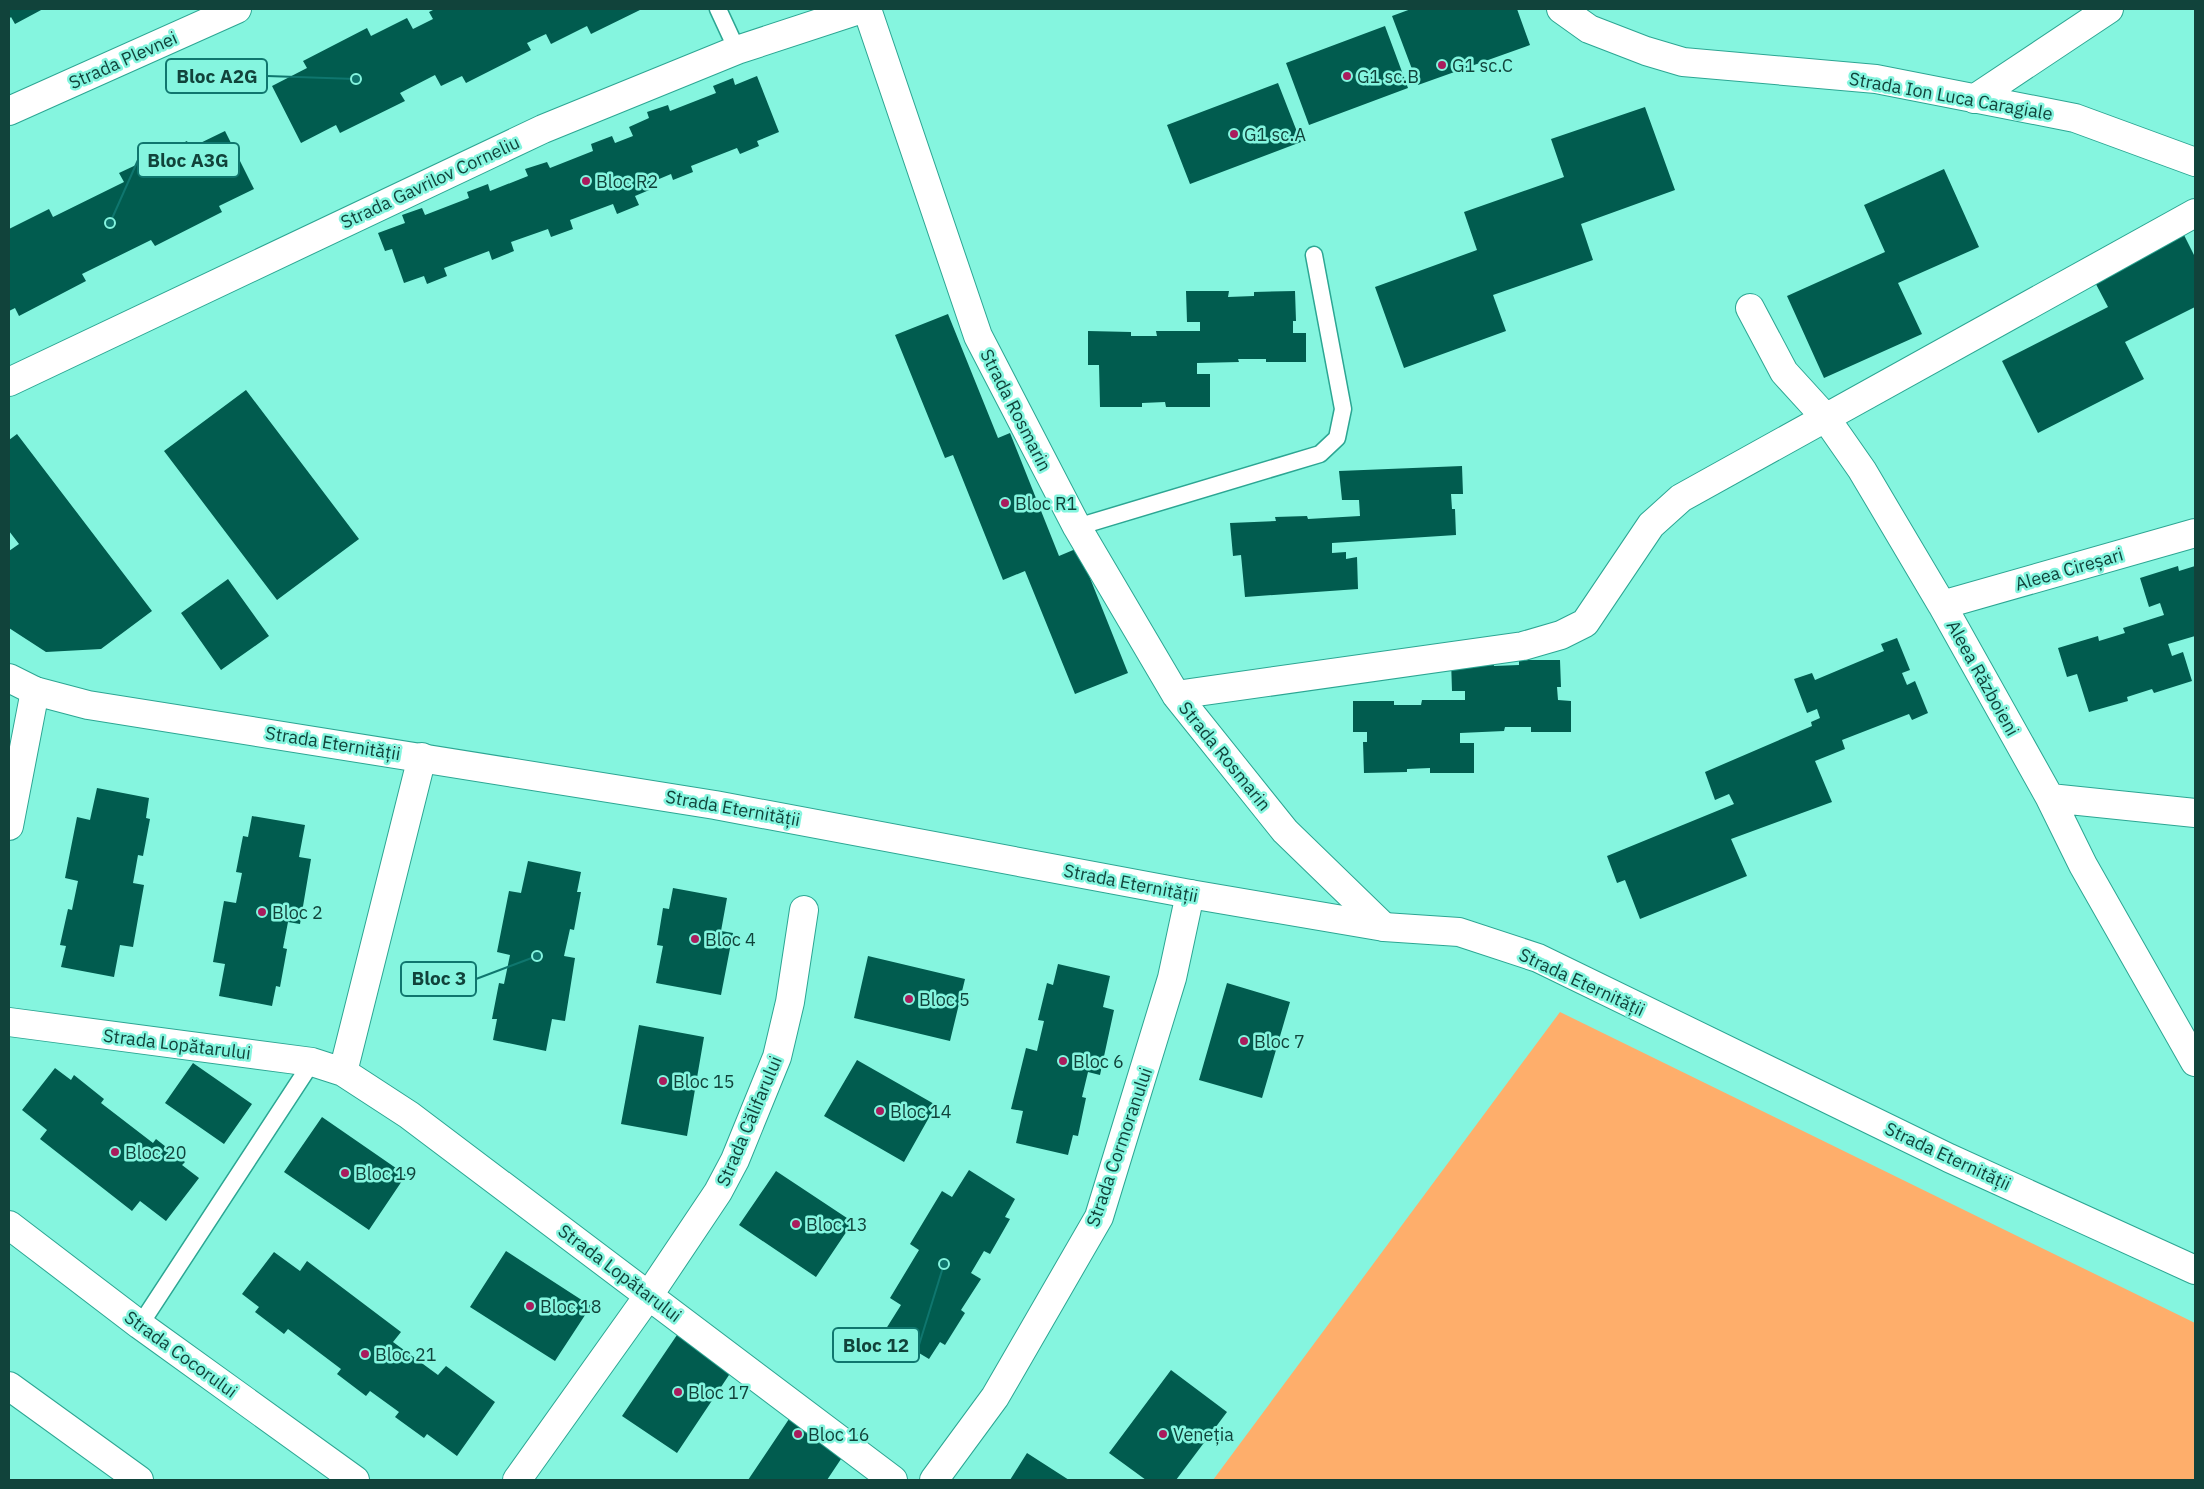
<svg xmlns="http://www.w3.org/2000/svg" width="2204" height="1489" font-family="'IBM Plex Sans',sans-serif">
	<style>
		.green { fill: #feae6b }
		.building { fill: #015c4f }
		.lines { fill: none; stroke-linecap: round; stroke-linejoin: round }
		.lane-casing { stroke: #2ca693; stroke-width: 19 }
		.street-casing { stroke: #2ca693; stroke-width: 30 }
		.secondary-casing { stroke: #2ca693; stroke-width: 30 }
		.lane { stroke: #fff; stroke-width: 16 }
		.street { stroke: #fff; stroke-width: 28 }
		.secondary { stroke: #fff; stroke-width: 28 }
		.poi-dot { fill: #a91c5d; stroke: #85f5df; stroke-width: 2 }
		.labels { text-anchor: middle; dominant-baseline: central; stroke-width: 5; stroke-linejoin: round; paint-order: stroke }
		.street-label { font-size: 18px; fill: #11433b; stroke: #85f5df }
		.poi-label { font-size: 18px; fill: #11433b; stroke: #85f5df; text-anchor: start }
		.leader { fill: none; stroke: #0f766e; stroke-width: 2 }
		.callout-dot { fill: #0f766e; stroke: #85f5df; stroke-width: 2 }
		.callout { fill: #85f5df; stroke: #0f766e; stroke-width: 2 }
		.callout-label { font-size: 19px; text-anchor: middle; font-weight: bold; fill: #11433b }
	</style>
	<rect width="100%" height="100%" fill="#85f5df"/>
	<path class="green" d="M1560,1012l635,311v157h-982z"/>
	<path class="building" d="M9,9h34l-28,15 -4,-7 -2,2z
		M435,9h207l-51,25 -4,-8 -36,18 -5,-10 -19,9 4,7 -65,33 -4,-7 -21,10 -6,-11 -35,18 5,8 -65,32 -4,-8 -35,18 -29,-57 35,-18 -4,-7 64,-33 4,8 36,-18 6,11 20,-10 -4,-7z
		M1411,9h106l13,36 -112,40 -26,-69z
		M1385,26l23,62 -99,37 -23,-62z
		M757,76l22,56 -22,9 2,5 -19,8 -3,-6 -46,18 2,6 -20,8 -2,-6 -19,8 2,6 -19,8 4,9 -22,9 -4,-10 -43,16 3,9 -22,8 -3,-8 -37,13 3,9 -22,9 -3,-9 -45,17 3,8 -20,8 -3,-8 -20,7 -12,-34 -7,2 -7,-18 27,-10 -3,-8 20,-7 3,7 44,-17 -2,-6 21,-8 2,7 38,-15 -3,-7 22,-7 3,6 43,-17 -2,-7 21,-8 3,7 18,-7 -4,-9 20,-9 -2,-6 21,-7 2,6 46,-18 -3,-7 20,-8 2,7z
		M1278,83l23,59 -111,42 -23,-59z
		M1645,107l30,83 -94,34 12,36 -100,35 13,36 -102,37 -29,-81 102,-37 -13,-38 100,-35 -13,-38z
		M225,131l29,58 -35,17 3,6 -67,34 -4,-6 -69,34 4,7 -67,35 -4,-8 -6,3v-82l40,-20 4,8 71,-35 -5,-9 68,-32 3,7z
		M1944,169l35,78 -81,36 24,51 -98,44 -37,-82 98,-44 -21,-47z
		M2178,223l17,34v50l-70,35 19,37 -106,54 -36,-72 106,-54 -20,-38z
		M1186,291h43l-1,6 26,-1v-4l41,-1 1,30h-3v12h13v29h-40v-3h-28l1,3 -42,1v11h13v33h-44l-1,-5 -23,1v4h-42l-1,-42h-11v-34l43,1v4h26l-1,-5h44v-9h-13z
		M948,314l50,124 12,-5 49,123 19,-8 50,125 -53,21 -50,-123 -22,9 -50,-125 -8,3 -50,-123z
		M246,390l113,149 -82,61 -113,-149z
		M17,434l135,177 -51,38 -55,3 -37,-24v-77l10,-7 -10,-13v-91z
		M1462,466l1,28h-12l1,15h3l1,26 -124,8v10l14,-1v7l11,-2 1,32 -113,8 -4,-42 -8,1 -3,-33 46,-2 -1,-4 32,-1 1,3 52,-3 -1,-16h-17l-3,-29z
		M2178,566l1,5 16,-5v70l-27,8 4,12 11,-4 9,29 -38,12 -2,-4 -25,8 1,4 -39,11 -12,-38 -10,3 -9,-29 40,-12 1,5 26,-8 -2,-5 41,-13 -4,-12 -11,4 -9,-29z
		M228,579l41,57 -48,34 -40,-57z
		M1897,638l13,32 -8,3 5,12 8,-4 13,32 -16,7 -3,-6 -67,26 3,9 -30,12 17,41 -101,37 16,37 -107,43 -15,-39 -8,3 -10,-27 127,-52 -5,-10 -14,6 -10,-28 107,-46 -1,-4 9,-4 -3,-9 -10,4 -13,-34 18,-6 3,7 69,-29 -3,-7z
		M1451,660h42l1,6 25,-1v-5h41l1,27h-4l1,13 13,1v31h-40v-5h-26l-1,4 -44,2v10h14v30h-44v-5l-23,1v3l-43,1 -1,-31h4v-10h-14v-31h41v4h27l1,-5h43v-9h-13z
		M97,788l52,10 -3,20 4,1 -7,37 -5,-1 -5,28 11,2 -11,62 -13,-2 -6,32 -53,-10 5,-21 -6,-1 8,-36 4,1 6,-29 -13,-3 12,-61 13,3z
		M252,816l53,9 -6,32 12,2 -11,65 -12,-2 -5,26 4,1 -7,38 -4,-1 -4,20 -53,-10 6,-32 -12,-2 11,-61 12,2 6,-30 -6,-1 7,-36 5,1z
		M528,861l53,11 -4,20h4l-7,38 -4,-1 -6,27 11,2 -10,63 -13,-2 -6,32 -53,-11 4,-21h-5l7,-36 5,1 6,-29 -13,-3 12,-61 12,2z
		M673,888l54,10 -6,33 12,2 -12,62 -65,-12 7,-37 -6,-1 6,-37 6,1z
		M868,956l97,23 -15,62 -96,-23z
		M1058,964l52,12 -7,31 11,3 -14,65 -12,-3 -6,25 4,1 -8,38 -5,-1 -5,20 -52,-12 7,-32 -12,-2 15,-61 11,3 7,-30 -6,-1 9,-37 6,2z
		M1227,983l63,19 -28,96 -63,-18z
		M639,1025l65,12 -17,99 -66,-12z
		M857,1060l79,45 -32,57 -80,-46z
		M193,1063l59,41 -28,40 -59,-41z
		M55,1068l16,12 3,-5 30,24 -3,4 52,40 3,-4 29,23 -3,3 17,13 -33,43 -26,-20 -8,10 -92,-72 7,-9 -25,-20z
		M322,1117l84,58 -37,55 -85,-58z
		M969,1170l46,29 -10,18 5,2 -20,35 -6,-3 -13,22 10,6 -20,31 4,3 -20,32 -5,-3 -11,17 -45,-27 17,-27 -11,-7 29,-48 -9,-6 32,-53 10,6z
		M776,1171l77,51 -37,55 -77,-52z
		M506,1251l85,55 -36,55 -85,-54z
		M274,1252l26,19 7,-10 94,71 -8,10 45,33 8,-9 49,36 -38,54 -30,-22 -3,4 -29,-21 4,-5 -29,-21 -4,5 -29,-22 4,-5 -53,-40 -4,5 -29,-22 4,-5 -17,-13z
		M679,1332l54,37 -56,84 -55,-37z
		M1171,1370l56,42 -51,68h-30l-37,-27z
		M791,1416l54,37 -18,27h-79z
		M1027,1453l42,27h-59z"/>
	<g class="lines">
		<defs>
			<path id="lane" d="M718,9l19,41
				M1077,527l243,-73 17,-16 6,-29 -29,-154
				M140,1325l172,-263"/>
			<path id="street" d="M867,9l111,327 99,191 99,168 109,136 99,96
				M1561,9l28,20 57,22 37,11 193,17 199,39 120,44
				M1974,99l135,-90
				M9,111l228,-102
				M1750,308l34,64 41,45 37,53 80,135 108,193 33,67 112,197
				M1942,605l253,-72
				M1176,695l347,-49 38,-11 24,-12 66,-98 30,-27 514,-285
				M2050,798l145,15
				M9,826l26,-135
				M9,1022l303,40 31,10 66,43 484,365
				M343,1072l79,-315
				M9,1225l131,100 215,155
				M517,1480l132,-185 69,-103 17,-32 42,-103 13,-55 14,-92
				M934,1480l61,-83 104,-180 73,-239 18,-84"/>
			<path id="secondary" d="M9,382l534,-253 194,-79 125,-41
				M9,678l26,13 53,14 627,100 475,89 194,33 75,5 79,26 411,200 246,112
				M9,1386l130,94"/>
		</defs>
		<use href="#lane" class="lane-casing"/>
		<use href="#street" class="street-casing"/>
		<use href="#secondary" class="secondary-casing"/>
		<use href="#lane" class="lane"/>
		<use href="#street" class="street"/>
		<use href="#secondary" class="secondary"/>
	</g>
	<g class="poi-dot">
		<circle cx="1442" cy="65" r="5"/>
		<circle cx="1347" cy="76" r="5"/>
		<circle cx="1234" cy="134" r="5"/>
		<circle cx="586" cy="181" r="5"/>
		<circle cx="1005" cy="503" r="5"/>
		<circle cx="262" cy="912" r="5"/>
		<circle cx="695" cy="939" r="5"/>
		<circle cx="909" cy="999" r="5"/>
		<circle cx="1244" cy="1041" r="5"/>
		<circle cx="1063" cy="1061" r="5"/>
		<circle cx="663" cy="1081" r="5"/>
		<circle cx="880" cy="1111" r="5"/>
		<circle cx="115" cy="1152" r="5"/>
		<circle cx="345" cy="1173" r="5"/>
		<circle cx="796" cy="1224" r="5"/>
		<circle cx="530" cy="1306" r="5"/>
		<circle cx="365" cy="1354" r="5"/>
		<circle cx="678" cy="1392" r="5"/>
		<circle cx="798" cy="1434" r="5"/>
		<circle cx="1163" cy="1434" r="5"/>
	</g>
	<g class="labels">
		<g class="street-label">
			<text transform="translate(123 60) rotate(-24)">Strada Plevnei</text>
			<text transform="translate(1951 96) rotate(10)">Strada Ion Luca Caragiale</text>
			<text transform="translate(430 182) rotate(-25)">Strada Gavrilov Corneliu</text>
			<text transform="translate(1016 410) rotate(63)">Strada Rosmarin</text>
			<text transform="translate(2069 569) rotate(-16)">Aleea Cireșari</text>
			<text transform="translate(1983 678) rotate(61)">Aleea Războieni</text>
			<text transform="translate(333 743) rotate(9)">Strada Eternității</text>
			<text transform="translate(1225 756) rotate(51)">Strada Rosmarin</text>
			<text transform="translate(733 808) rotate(10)">Strada Eternității</text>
			<text transform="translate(1131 883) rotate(11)">Strada Eternității</text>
			<text transform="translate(1582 982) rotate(25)">Strada Eternității</text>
			<text transform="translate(177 1044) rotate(7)">Strada Lopătarului</text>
			<text transform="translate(749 1121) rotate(-67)">Strada Călifarului</text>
			<text transform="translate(1119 1147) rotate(-71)">Strada Cormoranului</text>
			<text transform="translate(1948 1156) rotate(25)">Strada Eternității</text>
			<text transform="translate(620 1273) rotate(37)">Strada Lopătarului</text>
			<text transform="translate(181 1354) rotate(36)">Strada Cocorului</text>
		</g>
		<g class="poi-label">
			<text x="1452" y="65">G1 sc.C</text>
			<text x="1357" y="76">G1 sc.B</text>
			<text x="1244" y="134">G1 sc.A</text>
			<text x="596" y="181">Bloc R2</text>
			<text x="1015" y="503">Bloc R1</text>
			<text x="272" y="912">Bloc 2</text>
			<text x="705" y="939">Bloc 4</text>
			<text x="919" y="999">Bloc 5</text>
			<text x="1254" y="1041">Bloc 7</text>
			<text x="1073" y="1061">Bloc 6</text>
			<text x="673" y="1081">Bloc 15</text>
			<text x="890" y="1111">Bloc 14</text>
			<text x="125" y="1152">Bloc 20</text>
			<text x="355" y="1173">Bloc 19</text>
			<text x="806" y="1224">Bloc 13</text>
			<text x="540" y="1306">Bloc 18</text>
			<text x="375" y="1354">Bloc 21</text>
			<text x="688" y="1392">Bloc 17</text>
			<text x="808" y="1434">Bloc 16</text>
			<text x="1173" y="1434">Veneția</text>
		</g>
	</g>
	<path class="leader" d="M356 79L267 76M110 223L138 160M537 956L476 979M944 1264L919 1345"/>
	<g class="callout-dot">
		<circle cx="356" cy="79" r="5"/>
		<circle cx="110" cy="223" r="5"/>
		<circle cx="537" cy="956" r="5"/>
		<circle cx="944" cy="1264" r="5"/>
	</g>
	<g class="callout">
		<rect x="166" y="59" width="101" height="34" rx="5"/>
		<rect x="138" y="143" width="101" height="34" rx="5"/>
		<rect x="401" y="962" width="75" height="34" rx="5"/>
		<rect x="833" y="1328" width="86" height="34" rx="5"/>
	</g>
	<g class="callout-label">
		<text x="217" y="83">Bloc A2G</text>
		<text x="188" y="167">Bloc A3G</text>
		<text x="439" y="985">Bloc 3</text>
		<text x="876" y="1352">Bloc 12</text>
	</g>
	<rect width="2204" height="1489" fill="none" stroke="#11433b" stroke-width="20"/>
</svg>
